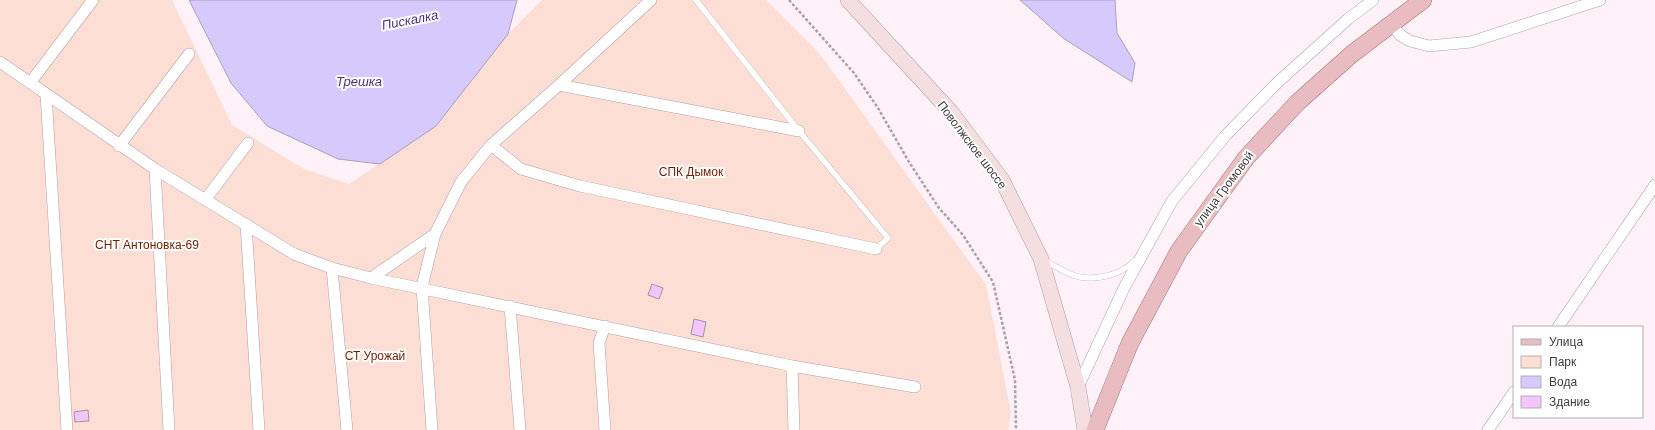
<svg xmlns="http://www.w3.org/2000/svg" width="1655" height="430" font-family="Helvetica,sans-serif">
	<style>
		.green { fill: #fcded4 }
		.water { fill: #d6c9fc; stroke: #aa9ec3 }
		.building { fill: #f4c5fc; stroke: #a194a3 }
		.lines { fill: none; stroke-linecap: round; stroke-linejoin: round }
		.lane-casing { stroke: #b29ea8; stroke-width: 6 }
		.street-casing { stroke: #b29ea8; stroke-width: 12 }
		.secondary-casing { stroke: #b29ea8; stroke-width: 16 }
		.primary-casing { stroke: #a57278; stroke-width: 18 }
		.path { stroke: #aa9fa4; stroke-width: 2.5; stroke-dasharray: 3 2; stroke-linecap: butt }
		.lane { stroke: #fff; stroke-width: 5.5 }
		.street { stroke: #fff; stroke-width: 11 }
		.secondary { stroke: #f4dee0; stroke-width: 15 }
		.primary { stroke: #e9bcc1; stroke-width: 17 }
		.labels { text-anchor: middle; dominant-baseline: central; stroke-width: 4; stroke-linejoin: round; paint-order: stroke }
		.street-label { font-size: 12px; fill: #423a3e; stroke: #fff }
		.park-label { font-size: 12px; fill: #6e1d00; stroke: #fff }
		.water-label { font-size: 13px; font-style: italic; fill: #4a317a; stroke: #fff }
	</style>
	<rect width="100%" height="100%" fill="#fef1f7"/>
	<path class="green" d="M0,0h172l60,125 72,44 45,15 87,-58 72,-92 34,-34h224l54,54 166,231 25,128 -3,17h-1008z"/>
	<path class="water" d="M189,0h328l-9,34 -72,92 -56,38 -42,-5 -71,-33 -36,-43z
		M1020,0h95l2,33 18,30 -3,19 -69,-44z"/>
	<path class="building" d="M652,284l11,4 -4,11 -11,-4z
		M694,319l12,3 -3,15 -12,-3z
		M88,410l1,11 -14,1 -1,-10z"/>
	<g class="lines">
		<defs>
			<path id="lane" d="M696,0l103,131 89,107 -12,11
				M1043,260c11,5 25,15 37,17 18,3 41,-2 54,-16"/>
			<path id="street" d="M1391,23l9,12 10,6 19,5 42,-4 129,-42
				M0,62l155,107 139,85 38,14 39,10 421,88 2,64
				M30,83l63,-83
				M559,85l240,46
				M46,94l21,336
				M491,145l30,24 59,17 296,63
				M119,146l70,-92
				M155,169l14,261
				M205,200l43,-57
				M246,224l13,206
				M332,268l15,162
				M371,278l64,-44
				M510,306l10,124
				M605,326l-6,17 6,87
				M1558,327l97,-142
				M792,366l123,21
				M1078,387l46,-99 48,-87 54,-66 52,-53 70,-63 25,-19
				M432,430l-10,-143 13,-53 26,-52 30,-37 68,-60 92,-85
				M1488,430l26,-38"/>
			<path id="secondary" d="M848,0l103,112 51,68 39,79 37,128 7,43"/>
			<path id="primary" d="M1095,430l35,-87 49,-92 67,-93 51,-55 55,-49 71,-54"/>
		</defs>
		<use href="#lane" class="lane-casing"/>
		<use href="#street" class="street-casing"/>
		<use href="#secondary" class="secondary-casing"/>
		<use href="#primary" class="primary-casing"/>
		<path class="path" d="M789,0l65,73 24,35 31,54 30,46 24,27 30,47 22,98 1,50"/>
		<use href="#lane" class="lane"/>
		<use href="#street" class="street"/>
		<use href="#secondary" class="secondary"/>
		<use href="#primary" class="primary"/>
	</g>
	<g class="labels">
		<g class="street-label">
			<text transform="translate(972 145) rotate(53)">Поволжское шоссе</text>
			<text transform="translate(1224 189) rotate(-53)">улица Громовой</text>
		</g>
		<g class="park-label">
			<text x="691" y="172">СПК Дымок</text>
			<text x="147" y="245">СНТ Антоновка-69</text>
			<text x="375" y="356">СТ Урожай</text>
		</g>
		<g class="water-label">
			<text transform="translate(410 20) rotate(-11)">Пискалка</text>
			<text x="359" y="81">Трешка</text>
		</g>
	</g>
	<rect x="1513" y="326" width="130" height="92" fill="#ffffff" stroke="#b3b0b2"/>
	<rect x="1521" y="339" width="20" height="6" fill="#e9bcc1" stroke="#b3b0b2"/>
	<text x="1549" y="346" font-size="12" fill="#423a3e">Улица</text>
	<rect x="1521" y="356" width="20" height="12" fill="#fcded4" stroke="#b3b0b2"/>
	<text x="1549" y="366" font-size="12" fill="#423a3e">Парк</text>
	<rect x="1521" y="376" width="20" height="12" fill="#d6c9fc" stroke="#b3b0b2"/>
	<text x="1549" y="386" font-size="12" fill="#423a3e">Вода</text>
	<rect x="1521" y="396" width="20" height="12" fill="#f4c5fc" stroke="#b3b0b2"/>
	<text x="1549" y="406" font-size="12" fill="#423a3e">Здание</text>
</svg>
